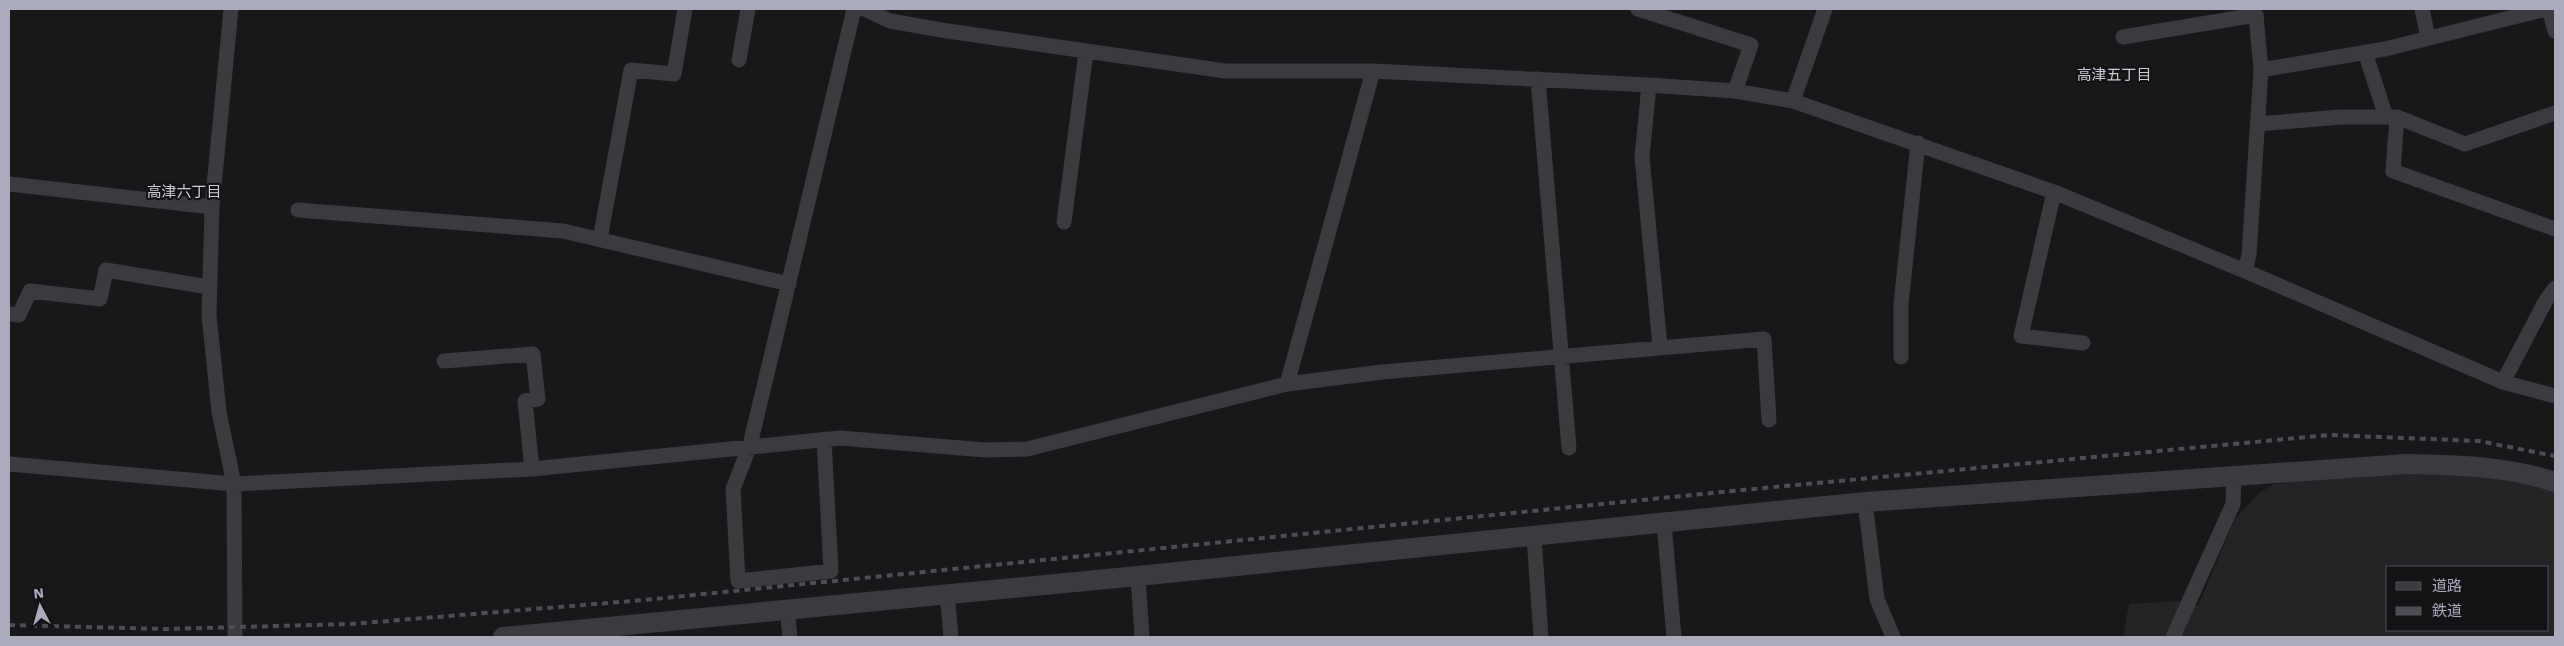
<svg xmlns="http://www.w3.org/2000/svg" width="2564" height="646" font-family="'Work Sans','Noto Sans JP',sans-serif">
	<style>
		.built { fill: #242427; fill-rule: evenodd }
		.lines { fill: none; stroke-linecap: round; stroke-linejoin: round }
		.minor { stroke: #3b3a41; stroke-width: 15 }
		.tertiary { stroke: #3b3a41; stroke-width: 20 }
		.rail { stroke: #4d4d56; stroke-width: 4; stroke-dasharray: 6 5; stroke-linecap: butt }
		.labels { text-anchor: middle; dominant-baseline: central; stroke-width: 4.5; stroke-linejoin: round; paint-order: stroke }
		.neighbourhood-label { font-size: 15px; fill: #cacbd6; stroke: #131315 }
	</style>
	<rect width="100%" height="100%" fill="#18181a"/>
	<path class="built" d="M2477,473l57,12 21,7v145h-432l6,-33 48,-3 21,5 37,-87 24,-26 15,-9 103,-10zM2388,567h160v63h-160z"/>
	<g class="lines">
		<path class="minor" d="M231,9l-19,198 -3,108 10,97 15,72 1,153
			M864,9l26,12 51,9 284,41h148l276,14 86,6 58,10 261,91 191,79 258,111 52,14
			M1638,9l113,36 -16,46
			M2422,9l6,28
			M2549,9l6,22
			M2123,37l133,-22 5,55 124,-21 161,-40
			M2365,52l21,65
			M739,60l9,-51
			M1538,79l31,369
			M1649,85l-7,72 18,189
			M1793,101l32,-92
			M2397,117l-4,54 162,58
			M2258,124l82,-7h57l68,27 90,-31
			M9,184l203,23
			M2054,192l-33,144 62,7
			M298,210l265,21 226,53
			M1064,222l22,-170
			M600,239l31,-169 43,4 11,-65
			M2245,271l4,-16 12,-185
			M9,314l10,1 11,-24 70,8 6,-29 103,17
			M1901,357v-53l17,-161
			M444,361l89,-7 5,45 -13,2 7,68
			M2503,382l42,-80 10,-14
			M1287,384l86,-313
			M824,439l7,132 -93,10 -5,-92 17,-44 104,-436
			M9,464l225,20 298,-15 308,-31 145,12 42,-1 260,-65 95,-12 382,-33 5,81
			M1865,502l12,97 16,38
			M1664,523l10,114
			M1534,537l7,100
			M1138,576l4,61
			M947,593l4,44
			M787,609l3,28
			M2173,637l60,-133 1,-28"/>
		<path class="tertiary" d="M503,637l635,-61 727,-74 541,-38c50,1 101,2 149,18"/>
		<path class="rail" d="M9,625l156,4 186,-5 293,-24 1088,-109 597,-56 150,6 76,15"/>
	</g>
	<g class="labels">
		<g class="neighbourhood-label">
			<text x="2114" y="75">高津五丁目</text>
			<text x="184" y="192">高津六丁目</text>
		</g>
	</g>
	<rect width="2564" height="646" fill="none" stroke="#a9aaba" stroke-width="20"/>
	<rect x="2386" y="566" width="162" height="65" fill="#131315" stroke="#4f4f57"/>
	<rect x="2396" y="582" width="25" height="8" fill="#3b3a41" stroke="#4f4f57"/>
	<text x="2432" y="591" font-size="15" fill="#a9aaba">道路</text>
	<rect x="2396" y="607" width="25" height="8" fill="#4d4d56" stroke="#4f4f57"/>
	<text x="2432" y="616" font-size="15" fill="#a9aaba">鉄道</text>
	<g transform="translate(40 606) rotate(354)" stroke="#131315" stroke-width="4" paint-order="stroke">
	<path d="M0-4L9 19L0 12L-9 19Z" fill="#a9aaba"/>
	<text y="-8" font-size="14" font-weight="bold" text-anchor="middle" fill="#a9aaba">N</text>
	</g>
</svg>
